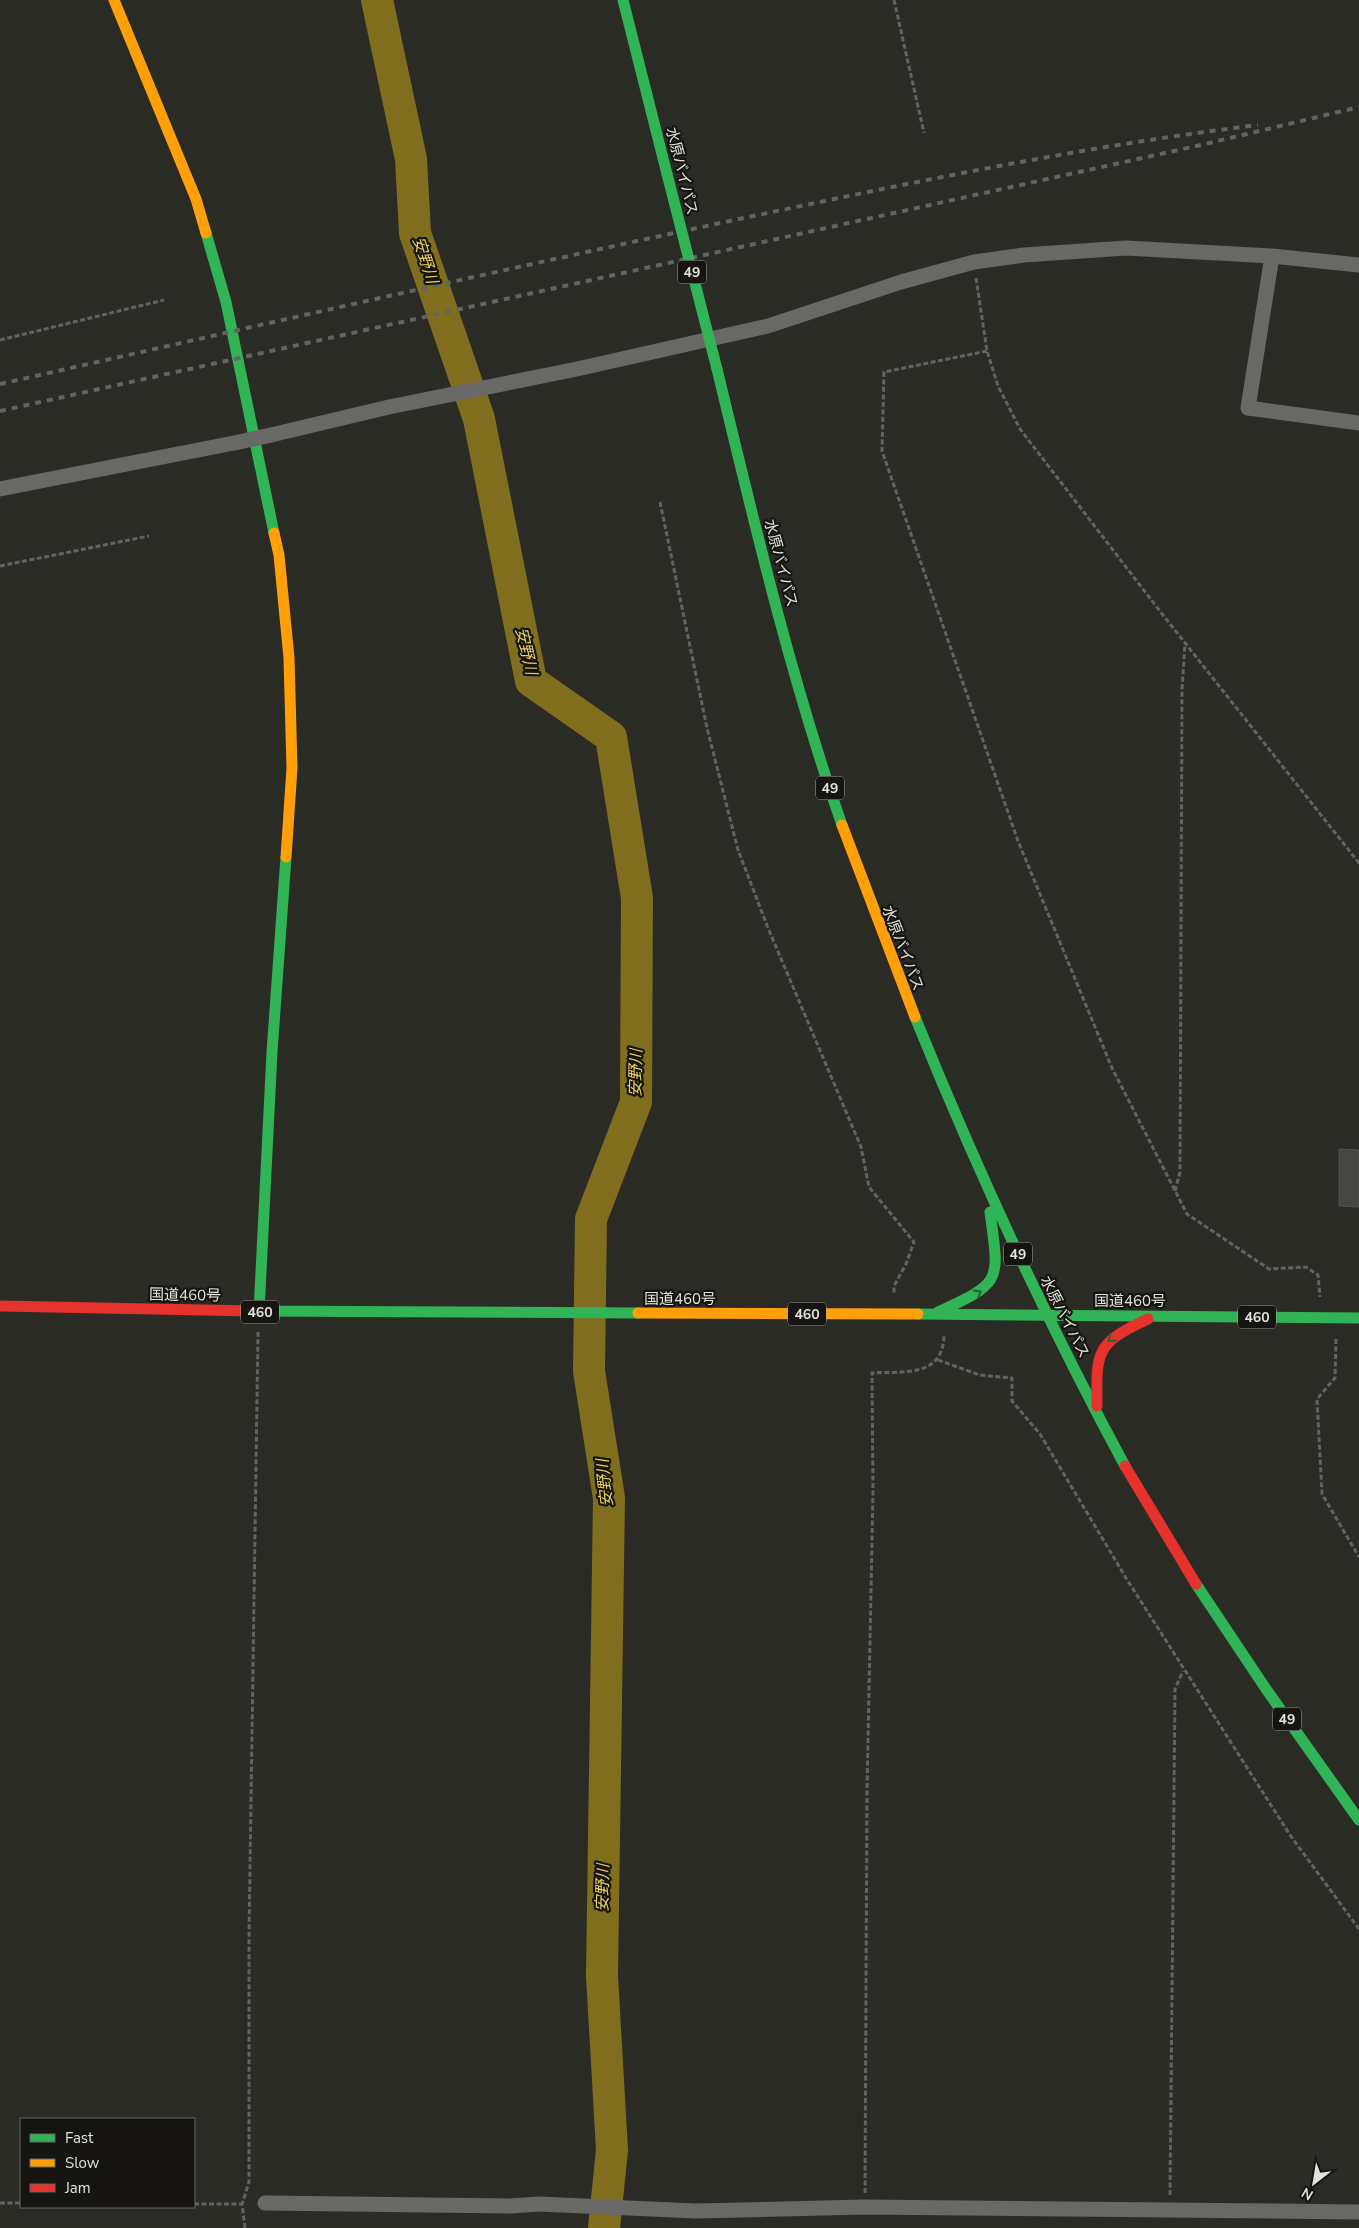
<svg xmlns="http://www.w3.org/2000/svg" width="1359" height="2228" font-family="'Nunito Sans','Noto Sans JP',sans-serif">
	<style>
		.lines { fill: none; stroke-linecap: round; stroke-linejoin: round }
		.river { stroke: #806d1e; stroke-width: 32 }
		.building { fill: #454541; stroke: #54534f }
		.path { stroke: #626260; stroke-width: 3; stroke-dasharray: 5 2.5; stroke-linecap: butt }
		.street { stroke: #686867; stroke-width: 15 }
		.fast { stroke: #30b455; stroke-width: 11 }
		.slow { stroke: #ff9f0a; stroke-width: 11 }
		.jam { stroke: #e5322d; stroke-width: 11 }
		.rail { stroke: #646361; stroke-width: 4; stroke-dasharray: 6 6; stroke-linecap: butt }
		.street-bridge { stroke: #686867; stroke-width: 15 }
		.fast-bridge { stroke: #30b455; stroke-width: 11 }
		.oneway { stroke: #226432 }
		.labels { text-anchor: middle; dominant-baseline: central; stroke-width: 4.5; stroke-linejoin: round; paint-order: stroke }
		.shield { fill: #151410; stroke: #a5a49f; stroke-width: 1 }
		.shield-label { font-size: 14px; font-weight: bold; fill: #e3e2dc }
		.street-label { font-size: 15px; fill: #e3e2dc; stroke: #151410 }
		.water-label { font-size: 16px; font-style: italic; fill: #eed162; stroke: #151410 }
	</style>
	<rect width="100%" height="100%" fill="#2b2b26"/>
	<g class="lines">
		<path class="river" d="M377,0l34,159 4,74 64,186 52,262 80,56 26,161 -1,204 -45,117 -2,152 20,127 -7,478 10,174 -8,78"/>
	</g>
	<path class="building" d="M1339,1149l20,1v57l-20,-1z"/>
	<g class="lines">
		<path class="path" d="M894,0l30,133
			M976,278l11,73 11,35 22,43 139,181 200,253
			M0,340l164,-40
			M987,351l-103,21 -2,79 136,390 94,227 75,146 82,55 37,-2 12,8 2,22
			M660,502l47,226 31,122 30,78 93,219 8,40 45,55 -8,22 -12,22v8
			M0,566l149,-30
			M1175,1191l5,-19 2,-483 3,-46
			M1336,1339l-1,39 -18,21 5,95 37,63
			M938,1360l42,15 32,3v23l28,33 86,144 164,257 69,94
			M865,2193l2,-402 6,-300 -1,-118c32,-2 71,5 72,-38
			M1170,2195l5,-506 8,-18
			M0,2203h21
			M194,2204h48
			M245,2228l-3,-24 7,-22v-247l9,-603"/>
		<path class="street" d="M1272,256l-24,152 111,15
			M271,435l118,-28 188,-38 191,-43 133,-44 73,-20 50,-7 102,-7 146,8 87,9
			M0,489l239,-47
			M265,2203l246,3 28,-2 157,7 168,-4 495,5"/>
		<path class="fast" d="M623,0l44,174
			M206,233l20,69 48,231
			M717,369c37,153 73,307 125,456
			M915,1017c62,153 131,303 210,449
			M254,1311l384,2
			M259,1312l13,-260 14,-195
			M938,1312c66,-30 61,-31 52,-100
			M918,1314l441,4
			M1196,1584l70,105 93,131"/>
		<path class="slow" d="M114,0l82,199 10,34
			M274,533l5,22 10,103 3,110 -6,89
			M842,825l73,192
			M638,1313l280,1"/>
		<path class="jam" d="M0,1306l254,5
			M1097,1406c-1,-55 -1,-63 51,-87
			M1125,1466l71,118"/>
		<path class="rail" d="M0,384c248,-56 495,-113 744,-166 170,-36 341,-72 514,-93
			M0,411l1201,-266 158,-38"/>
		<path class="street-bridge" d="M239,442l32,-7"/>
		<path class="fast-bridge" d="M667,174l50,195"/>
	</g>
	<defs><path id="oneway-chevron" d="M-2-3.5L2.5 0L-2 3.5" fill="none" stroke-width="1.6" stroke-linecap="round" stroke-linejoin="round" transform="scale(1.25)"/></defs>
	<g class="oneway">
		<use href="#oneway-chevron" transform="translate(978 1293) rotate(-31)"/>
		<use href="#oneway-chevron" transform="translate(1111 1339) rotate(138)"/>
	</g>
	<g class="labels">
		<g class="shield">
			<rect x="678" y="260.5" width="28" height="23" rx="4"/>
			<rect x="816" y="776.5" width="28" height="23" rx="4"/>
			<rect x="1004" y="1242.5" width="28" height="23" rx="4"/>
			<rect x="241" y="1300.5" width="38" height="23" rx="4"/>
			<rect x="788" y="1302.5" width="38" height="23" rx="4"/>
			<rect x="1238" y="1305.5" width="38" height="23" rx="4"/>
			<rect x="1273" y="1707.5" width="28" height="23" rx="4"/>
		</g>
		<g class="shield-label">
			<text x="692" y="272">49</text>
			<text x="830" y="788">49</text>
			<text x="1018" y="1254">49</text>
			<text x="260" y="1312">460</text>
			<text x="807" y="1314">460</text>
			<text x="1257" y="1317">460</text>
			<text x="1287" y="1719">49</text>
		</g>
		<g class="street-label">
			<text transform="translate(682 171) rotate(76)">水原バイパス</text>
			<text transform="translate(781 563) rotate(75)">水原バイパス</text>
			<text transform="translate(903 948) rotate(69)">水原バイパス</text>
			<text transform="translate(185 1295) rotate(1)">国道460号</text>
			<text x="680" y="1299">国道460号</text>
			<text x="1130" y="1301">国道460号</text>
			<text transform="translate(1065 1317) rotate(63)">水原バイパス</text>
		</g>
		<g class="water-label">
			<text transform="translate(425 260) rotate(72)">安野川</text>
			<text transform="translate(526 651) rotate(77)">安野川</text>
			<text transform="translate(636 1073) rotate(-89)">安野川</text>
			<text transform="translate(605 1483) rotate(-96)">安野川</text>
			<text transform="translate(603 1888) rotate(-89)">安野川</text>
		</g>
	</g>
	<rect x="20" y="2118" width="175" height="90" fill="#151410" stroke="#676662"/>
	<rect x="30" y="2134" width="25" height="8" fill="#30b455" stroke="#676662"/>
	<text x="65" y="2143" font-size="15" fill="#e3e2dc">Fast</text>
	<rect x="30" y="2159" width="25" height="8" fill="#ff9f0a" stroke="#676662"/>
	<text x="65" y="2168" font-size="15" fill="#e3e2dc">Slow</text>
	<rect x="30" y="2184" width="25" height="8" fill="#e5322d" stroke="#676662"/>
	<text x="65" y="2193" font-size="15" fill="#e3e2dc">Jam</text>
	<g transform="translate(1314 2183) rotate(211)" stroke="#151410" stroke-width="4" paint-order="stroke">
	<path d="M0-4L9 19L0 12L-9 19Z" fill="#e3e2dc"/>
	<text y="-8" font-size="14" font-weight="bold" text-anchor="middle" fill="#e3e2dc">N</text>
	</g>
</svg>
